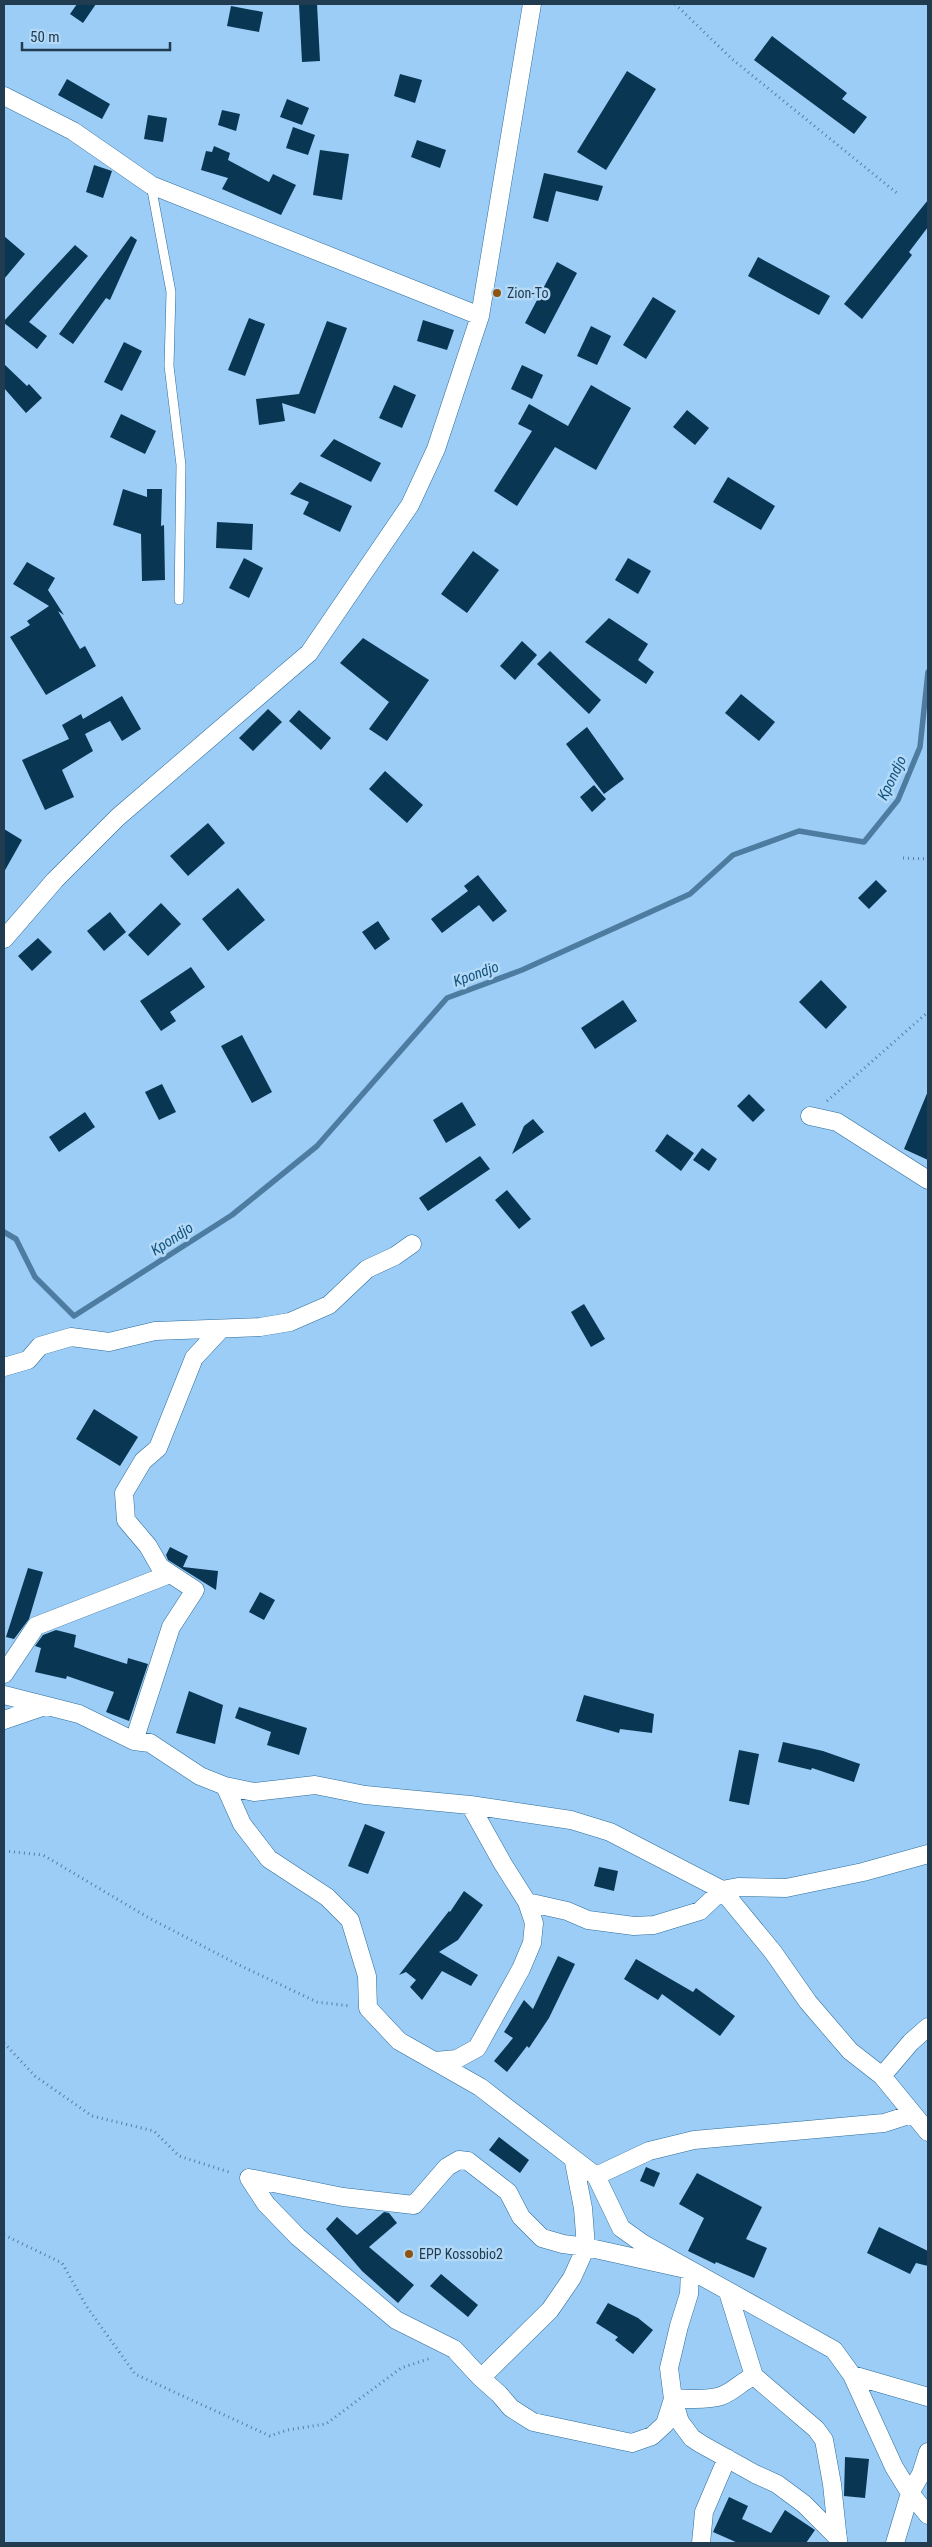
<svg xmlns="http://www.w3.org/2000/svg" width="932" height="2547" font-family="'Roboto Condensed',sans-serif">
	<style>
		.lines { fill: none; stroke-linecap: round; stroke-linejoin: round }
		.stream { stroke: #4d7ca0; stroke-width: 5.5 }
		.building { fill: #093653 }
		.service-casing { stroke: #2d6d9b; stroke-width: 10 }
		.minor-casing { stroke: #2d6d9b; stroke-width: 19 }
		.path { stroke: #587e9c; stroke-width: 3; stroke-dasharray: 1 4; stroke-linecap: butt }
		.service { stroke: #fff; stroke-width: 9 }
		.minor { stroke: #fff; stroke-width: 18 }
		.poi-dot { fill: #8e5410; stroke: #b3d9f7; stroke-width: 2 }
		.labels { text-anchor: middle; dominant-baseline: central; stroke-width: 5; stroke-linejoin: round; paint-order: stroke }
		.poi-label { font-size: 14px; fill: #213c50; stroke: #b3d9f7; text-anchor: start }
		.water-label { font-size: 15px; font-style: italic; fill: #13547f; stroke: #b3d9f7 }
	</style>
	<rect width="100%" height="100%" fill="#9bcdf6"/>
	<g class="lines">
		<path class="stream" d="M4,1232l12,7 19,38 39,39 158,-101 85,-69 130,-148 75,-28 168,-76 43,-39 66,-24 65,11 34,-42 22,-53 8,-75"/>
	</g>
	<path class="building" d="M77,4h19l-13,19 -13,-9z
		M299,4h18l3,57 -18,1z
		M231,6l32,6 -4,20 -32,-6z
		M772,36l75,57 -5,6 25,18 -13,17 -100,-74z
		M627,71l29,18 -50,81 -29,-18z
		M400,74l22,6 -7,23 -21,-7z
		M67,79l43,25 -8,15 -44,-24z
		M287,99l22,9 -7,17 -22,-8z
		M222,110l18,4 -4,17 -18,-6z
		M148,115l19,3 -4,24 -19,-3z
		M293,127l22,8 -7,20 -22,-7z
		M417,140l29,10 -6,18 -29,-11z
		M214,146l16,7 -2,7 41,22 4,-8 23,11 -15,30 -59,-26 6,-11 -27,-8 5,-19 6,1z
		M320,150l29,4 -7,46 -29,-5z
		M94,165l18,6 -9,27 -17,-6z
		M544,173l59,13 -5,15 -42,-10 -8,31 -15,-4z
		M928,200v27l-19,25 3,3 -50,64 -18,-15z
		M4,236l21,18 -21,25z
		M131,236l6,4 -27,60 -4,-2 -33,46 -14,-10z
		M75,245l13,11 -59,66 18,14 -10,13 -33,-26v-2z
		M758,257l72,39 -11,19 -71,-39z
		M557,262l20,11 -32,61 -20,-11z
		M653,297l23,14 -30,48 -23,-14z
		M249,318l16,6 -20,52 -17,-6z
		M423,320l31,10 -7,20 -30,-9z
		M327,321l20,7 -32,86 -33,-11 3,18 -26,4 -3,-26 43,-5z
		M591,326l20,10 -14,29 -20,-9z
		M124,342l18,9 -20,40 -18,-9z
		M4,364l23,22 2,-2 13,14 -16,15 -22,-25z
		M522,365l21,10 -11,24 -21,-10z
		M394,385l22,10 -14,33 -23,-10z
		M591,385l40,23 -35,62 -41,-23 -38,59 -23,-15 38,-60 -14,-7 11,-20 39,22z
		M687,410l22,18 -14,17 -22,-18z
		M121,414l35,17 -11,23 -35,-17z
		M334,439l47,24 -10,19 -51,-26z
		M728,477l47,29 -14,24 -48,-28z
		M300,482l52,24 -12,26 -37,-18 6,-12 -19,-8z
		M123,489l24,8v-8h15l-1,37 3,-1 1,55 -23,1 -1,-47 -28,-9z
		M217,522l36,2 -1,26 -36,-2z
		M473,551l26,19 -32,43 -26,-19z
		M244,558l19,10 -14,30 -20,-10z
		M628,558l23,13 -13,23 -23,-14z
		M27,562l28,16 -7,12 16,25 -6,-4 22,38 5,-3 11,20 -50,29 -36,-58 20,-12 -3,-4 22,-15 -36,-22z
		M609,618l39,26 -10,16 16,12 -8,12 -61,-42z
		M363,638l66,42 -42,61 -18,-12 20,-27 -49,-39z
		M522,641l15,14 -22,25 -15,-14z
		M550,651l51,49 -12,14 -52,-50z
		M741,694l34,28 -16,19 -34,-28z
		M122,696l19,33 -19,12 -12,-20 -25,13 8,17 -31,19 12,27 -29,13 -23,-50 47,-21 -7,-14 19,-11 2,5z
		M268,709l14,13 -29,29 -14,-13z
		M299,710l32,28 -10,12 -32,-29z
		M587,727l37,52 -20,15 -38,-50z
		M385,771l38,34 -16,18 -38,-34z
		M594,785l12,14 -14,13 -12,-15z
		M208,823l17,20 -37,33 -18,-20z
		M4,829l18,11 -18,32z
		M478,875l29,36 -14,11 -14,-17 -37,28 -11,-14 37,-28 -4,-5z
		M876,880l11,11 -18,18 -11,-11z
		M238,888l27,32 -37,31 -26,-32z
		M161,903l20,21 -33,32 -20,-21z
		M110,912l16,20 -22,19 -17,-20z
		M378,921l12,18 -15,11 -13,-18z
		M38,938l14,14 -20,19 -14,-15z
		M191,967l14,20 -35,25 6,9 -15,10 -21,-30z
		M821,980l26,27 -21,22 -27,-27z
		M623,1000l14,21 -42,28 -14,-21z
		M242,1035l30,57 -20,11 -31,-57z
		M162,1084l14,28 -17,8 -14,-28z
		M928,1091v69l-24,-11z
		M749,1094l16,16 -12,12 -16,-16z
		M462,1102l14,23 -30,18 -13,-23z
		M85,1112l10,15 -36,25 -10,-15z
		M533,1119l11,13 -32,22 12,-28z
		M667,1134l27,19 -13,18 -26,-20z
		M702,1148l15,11 -8,12 -16,-11z
		M480,1156l10,13 -62,42 -9,-13z
		M507,1190l24,29 -12,10 -24,-29z
		M584,1304l21,35 -14,8 -20,-35z
		M94,1409l44,28 -18,29 -44,-27z
		M170,1547l18,9 -5,11 35,4 -2,19 -48,-30 -2,-5z
		M28,1568l15,4 -14,47 -15,20 -8,-2z
		M260,1592l15,8 -11,20 -15,-8z
		M56,1630l20,5 -2,12 53,17 1,-6 20,6 -19,57 -23,-9 8,-20 -47,-16 -1,3 -31,-7 6,-24 -6,-2 8,-11z
		M189,1691l34,14 -8,39 -39,-11z
		M584,1695l70,19 -2,19 -32,-4 -1,4 -43,-12z
		M239,1707l68,21 -8,27 -32,-10 4,-13 -36,-14z
		M783,1742l40,9 37,13 -6,18 -42,-14 -1,2 -33,-8z
		M739,1750l20,4 -10,51 -20,-4z
		M365,1824l20,8 -17,42 -20,-8z
		M599,1867l19,4 -4,20 -20,-5z
		M464,1891l19,14 -25,35 -19,12 39,23 -7,11 -29,-15 -20,29 -12,-13 6,-7 -10,-8 -7,3 50,-64 1,1z
		M558,1956l17,8 -26,54 -20,30 -2,-2 -20,26 -13,-11 19,-23 -9,-6 20,-32 9,9z
		M636,1959l57,33 3,-4 39,28 -15,20 -58,-42 -4,6 -34,-21z
		M499,2137l30,23 -9,13 -31,-23z
		M646,2167l14,6 -6,14 -14,-6z
		M697,2173l65,34 -16,32 21,9 -13,30 -38,-16 -1,2 -27,-13 16,-33 -25,-14z
		M384,2212l5,1 8,10 -28,24 45,38 -16,18 -36,-32 -36,-42 11,-12 20,18z
		M879,2227l49,24v15l-12,-3 -6,11 -43,-21z
		M441,2274l37,31 -10,12 -38,-31z
		M608,2303l30,15 15,12 -20,24 -18,-14 3,-3 -22,-14z
		M845,2457l24,2 -4,39 -21,-2z
		M729,2497l19,9 -6,13 29,14 14,-23 30,20 -9,13h-68l-25,-11z"/>
	<g class="lines">
		<defs>
			<path id="service" d="M151,185l20,107 -2,74 12,99 -2,135"/>
			<path id="minor" d="M4,96l69,35 78,54 329,131
				M4,939l51,-59 63,-63 191,-164 101,-148 26,-56 44,-133 52,-312
				M810,1116l27,6 91,58
				M4,1367l24,-7 12,-14 31,-9 38,5 46,-11 105,-4 30,-5 39,-17 38,-36 28,-13 17,-12
				M4,1674l32,-48 134,-52
				M4,1695l75,19 55,27 16,2 50,33 25,10 29,6 61,-7 50,10 105,10 101,15 39,12 112,58 51,62 35,50 42,49 32,25 46,56
				M4,1720l41,-14
				M134,1741l37,-114 24,-37 -35,-23 -12,-21 -22,-26 -2,-27 19,-32 15,-13 36,-90 27,-29
				M225,1786l17,38 27,35 58,38 23,23 17,56 1,32 31,33 81,46 116,89 25,52 21,15 192,107 18,25 42,92 16,26 18,22
				M527,1902l40,9 21,9 46,6 20,-1 46,-14 22,-21 16,-3 48,1 77,-16 65,-18
				M435,2061l22,-2 20,-11 44,-79 11,-26 2,-20 -7,-21 -24,-38 -33,-59
				M882,2076l29,-34 17,-15
				M596,2176l53,-25 45,-11 190,-17 28,-9
				M249,2178l94,19 71,8 33,-38 12,-7 9,1 40,31 13,25 21,21 21,6 23,3 104,23 -1,24 -10,32 -10,42 4,31 7,23 12,16 9,6 54,30 22,10 27,20 34,34
				M249,2178l17,26 32,33 98,83 58,29 27,29 69,-68 22,-32 14,-31 -3,-39 -9,-46
				M728,2292l26,84 62,53 8,11 8,44 6,57
				M852,2375l76,22
				M481,2378l18,16 12,14 22,14 99,21 20,-7 13,-12 8,-25c15,-1 34,2 48,-3 12,-4 21,-15 33,-20
				M701,2543l3,-31 23,-54
				M895,2543l15,-50 11,-19 7,-22"/>
		</defs>
		<use href="#service" class="service-casing"/>
		<use href="#minor" class="minor-casing"/>
		<path class="path" d="M675,4l57,55 166,135
			M903,858l25,1
			M827,1101l101,-89
			M4,1851l39,4 106,63 90,47 78,37 33,4
			M4,2043l31,33 57,40 62,15 25,25 53,17
			M4,2235l58,28 25,44 48,67 135,62 17,-6 39,-6 75,-56 30,-10"/>
		<use href="#service" class="service"/>
		<use href="#minor" class="minor"/>
	</g>
	<g class="poi-dot">
		<circle cx="497" cy="293" r="5"/>
		<circle cx="409" cy="2254" r="5"/>
	</g>
	<g class="labels">
		<g class="poi-label">
			<text x="507" y="293">Zion-To</text>
			<text x="419" y="2254">EPP Kossobio2</text>
		</g>
		<g class="water-label">
			<text transform="translate(892 778) rotate(-64)">Kpondjo</text>
			<text transform="translate(476 974) rotate(-20)">Kpondjo</text>
			<text transform="translate(172 1239) rotate(-33)">Kpondjo</text>
		</g>
	</g>
	<rect width="932" height="2547" fill="none" stroke="#213c50" stroke-width="10"/>
	<path d="M22 42v8h148v-8" fill="none" stroke="#213c50" stroke-width="2.5"/>
	<text x="30" y="42" font-size="15" fill="#213c50" stroke="#b3d9f7" stroke-width="4" paint-order="stroke">50 m</text>
</svg>
